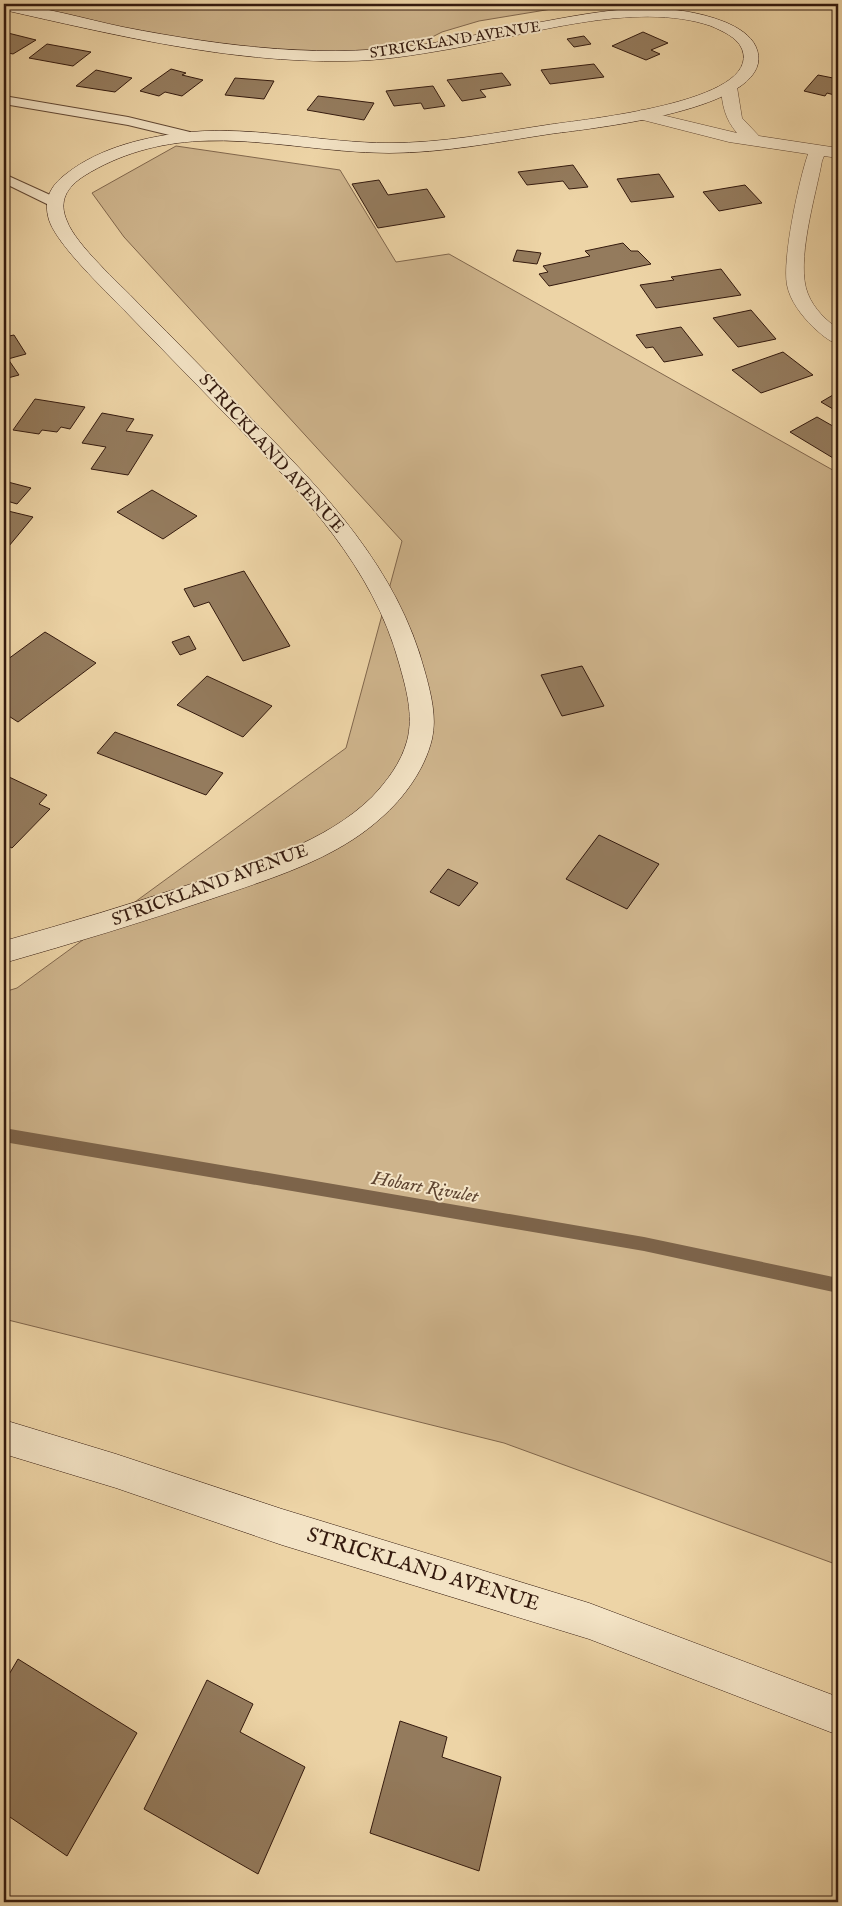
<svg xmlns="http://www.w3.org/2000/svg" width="842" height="1906" font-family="'IM FELL English',serif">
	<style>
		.green { fill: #ceb48c; stroke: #81674d }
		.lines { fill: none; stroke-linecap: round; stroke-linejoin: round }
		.stream { fill: #7d644a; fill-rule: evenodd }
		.building { fill: #947b5d; stroke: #341a0e }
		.lane-casing { stroke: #624834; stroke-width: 2 }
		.street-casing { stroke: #624834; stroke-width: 1 }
		.secondary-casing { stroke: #341a0e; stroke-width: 1 }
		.lane { fill: #f3e3c5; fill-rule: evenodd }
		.street { fill: #f3e3c5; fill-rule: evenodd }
		.secondary { fill: #f3e3c5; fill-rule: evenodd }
		.labels { text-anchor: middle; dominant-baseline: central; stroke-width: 4; stroke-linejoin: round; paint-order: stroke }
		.far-street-label { font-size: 15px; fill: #341a0e; stroke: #f3e3c5 }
		.street-label { font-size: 18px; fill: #341a0e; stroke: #f3e3c5 }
		.water-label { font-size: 19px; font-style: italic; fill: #5f4531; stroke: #f3e3c5 }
		.near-street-label { font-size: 21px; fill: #341a0e; stroke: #f3e3c5 }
	</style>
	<rect width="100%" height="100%" fill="#edd4a6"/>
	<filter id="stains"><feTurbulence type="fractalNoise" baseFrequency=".004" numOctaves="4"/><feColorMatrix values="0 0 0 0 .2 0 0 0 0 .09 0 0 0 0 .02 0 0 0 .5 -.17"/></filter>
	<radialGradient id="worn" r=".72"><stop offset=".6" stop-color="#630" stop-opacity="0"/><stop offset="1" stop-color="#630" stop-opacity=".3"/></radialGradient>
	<path class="green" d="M4,4h578l-103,17 -37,11 -37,19h-147l-210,-35 -44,-10z
		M176,146l164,24 56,92 53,-8 389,219v1092l-334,-122 -500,-124v-327l13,-4 329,-240 56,-207 -278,-304 -32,-44z"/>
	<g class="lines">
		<path class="stream" d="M4,1128l640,109 194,41v15l-194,-42 -640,-109z"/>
	</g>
	<path class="building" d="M4,32l32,8 -23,14 -9,-2z
		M643,32l25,11 -17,7 9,4 -14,6 -34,-14z
		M584,36l7,8 -17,3 -7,-8z
		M47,44l44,8 -18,14 -44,-8z
		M594,64l10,13 -54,7 -9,-14z
		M171,69l15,4 -4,2 21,5 -21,16 -17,-4 -6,4 -19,-5z
		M96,70l36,8 -17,14 -39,-6z
		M502,73l9,12 -31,5 6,7 -24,4 -15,-21z
		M818,75l20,4v17l-11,-3 -2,3 -21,-5z
		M235,78l39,3 -10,18 -39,-4z
		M433,86l12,20 -21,3 -3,-6 -27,3 -8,-15z
		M318,96l56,7 -10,17 -57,-10z
		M573,165l15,22 -19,2 -6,-8 -36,4 -9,-13z
		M659,174l15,23 -43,5 -14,-23z
		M379,180l9,15 39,-6 18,28 -67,11 -26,-44z
		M745,185l17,18 -43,8 -16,-19z
		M623,243l8,8h7l13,13 -102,22 -10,-12 9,-2 -5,-6 47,-10 -5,-5z
		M517,250l24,3 -4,11 -24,-3z
		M721,269l20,26 -85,13 -16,-23 34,-5 -3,-3z
		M751,310l25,29 -38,8 -25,-29z
		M681,327l22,28 -39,7 -11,-15 -7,1 -10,-13z
		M14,335l12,19 -18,5 11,16 -15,4v-42z
		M783,352l30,23 -52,18 -29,-23z
		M838,392v20l-17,-10z
		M35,399l50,8 -15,22 -9,-2 -4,5 -15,-2 -3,4 -26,-4z
		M102,413l32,6 -8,12 27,4 -25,40 -37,-6 15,-22 -24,-4z
		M817,417l21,12v32l-48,-29z
		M4,481l27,7 -14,16 -10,-3 -3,3z
		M152,490l45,26 -34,23 -46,-27z
		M4,510l29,7 -29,35z
		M244,571l46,75 -47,15 -34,-59 -15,5 -10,-18z
		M45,632l51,31 -78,59 -14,-9v-51z
		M189,636l7,13 -16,6 -8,-13z
		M582,666l22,40 -42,10 -21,-41z
		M207,676l65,30 -29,31 -66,-32z
		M115,732l108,41 -17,22 -109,-42z
		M7,776l40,19 -8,9 11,5 -38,39 -8,-4v-65z
		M599,835l60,29 -32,45 -61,-30z
		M448,869l30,14 -19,23 -29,-14z
		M18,1659l119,74 -70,123 -63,-43v-130z
		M207,1680l46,24 -13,28 65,35 -47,107 -114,-65z
		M400,1721l47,16 -5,20 59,20 -22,94 -109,-38z"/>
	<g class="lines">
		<defs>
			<path id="lane" d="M4,96l124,21 62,15 2,3 -6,4 -58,-14 -124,-21z
				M4,174l55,25 2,3 -7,4 -5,-1 -45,-22z"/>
			<path id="street" d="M729,82l8,5 5,31 17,18 79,12v10l-14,-2 -2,5c-6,34 -27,102 -14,133 6,15 18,26 30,35v15c-10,-3 -17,-10 -25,-17 -11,-11 -23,-26 -26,-42 -5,-26 12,-105 21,-131l-79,-12 -94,-24 -2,-3 8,-5 96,23c-12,-14 -15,-28 -16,-46z"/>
			<path id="secondary" d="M4,4c40,2 80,15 119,23 103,20 206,33 310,16 40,-7 80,-16 119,-23 59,-11 117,-20 173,2 12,5 26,13 31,25 27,63 -171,82 -206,87 -53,8 -107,19 -161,19 -63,0 -126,-15 -189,-12 -41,2 -81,13 -116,35 -17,11 -26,25 -17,45 9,24 52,62 71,82 38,38 76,77 114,116 73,74 146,150 173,253 6,22 12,45 7,67 -7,30 -28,59 -51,79 -46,42 -112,61 -170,81 -68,23 -137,44 -207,64v-22c64,-18 127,-37 190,-58 61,-20 131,-40 178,-86 15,-16 29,-34 35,-56 7,-26 -1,-53 -8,-78 -26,-96 -96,-168 -163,-238 -37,-38 -74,-76 -111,-114 -20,-21 -68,-66 -76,-91 -6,-20 1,-34 17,-46 34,-27 82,-38 124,-42 66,-6 133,11 199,11 53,0 105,-10 158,-18 31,-5 216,-22 195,-76 -5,-12 -20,-18 -31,-23 -75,-26 -183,9 -261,23 -35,6 -70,12 -105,12 -115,2 -230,-26 -341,-51z
				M4,1420l112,34 166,55 307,94 249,94v38l-249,-96 -307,-94 -166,-57 -112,-34z"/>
		</defs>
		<use href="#lane" class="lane-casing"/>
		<use href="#street" class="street-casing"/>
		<use href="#secondary" class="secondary-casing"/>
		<use href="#lane" class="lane"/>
		<use href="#street" class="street"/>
		<use href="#secondary" class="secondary"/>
	</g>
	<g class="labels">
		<g class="far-street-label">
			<text transform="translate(455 40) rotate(-9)">STRICKLAND AVENUE</text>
		</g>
		<g class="street-label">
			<text transform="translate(271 454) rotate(48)">STRICKLAND AVENUE</text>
			<text transform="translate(210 886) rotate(-20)">STRICKLAND AVENUE</text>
		</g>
		<g class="water-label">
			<text transform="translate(425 1188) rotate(10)">Hobart Rivulet</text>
		</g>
		<g class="near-street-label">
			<text transform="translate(423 1570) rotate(17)">STRICKLAND AVENUE</text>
		</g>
	</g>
	<rect width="842" height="1906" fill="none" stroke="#edd4a6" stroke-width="20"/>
	<rect x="5" y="5" width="832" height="1896" fill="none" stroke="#341a0e" stroke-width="2.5"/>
	<rect x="10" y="10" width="822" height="1886" fill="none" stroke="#341a0e"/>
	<rect width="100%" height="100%" filter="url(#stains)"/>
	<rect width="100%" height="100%" fill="url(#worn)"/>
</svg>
